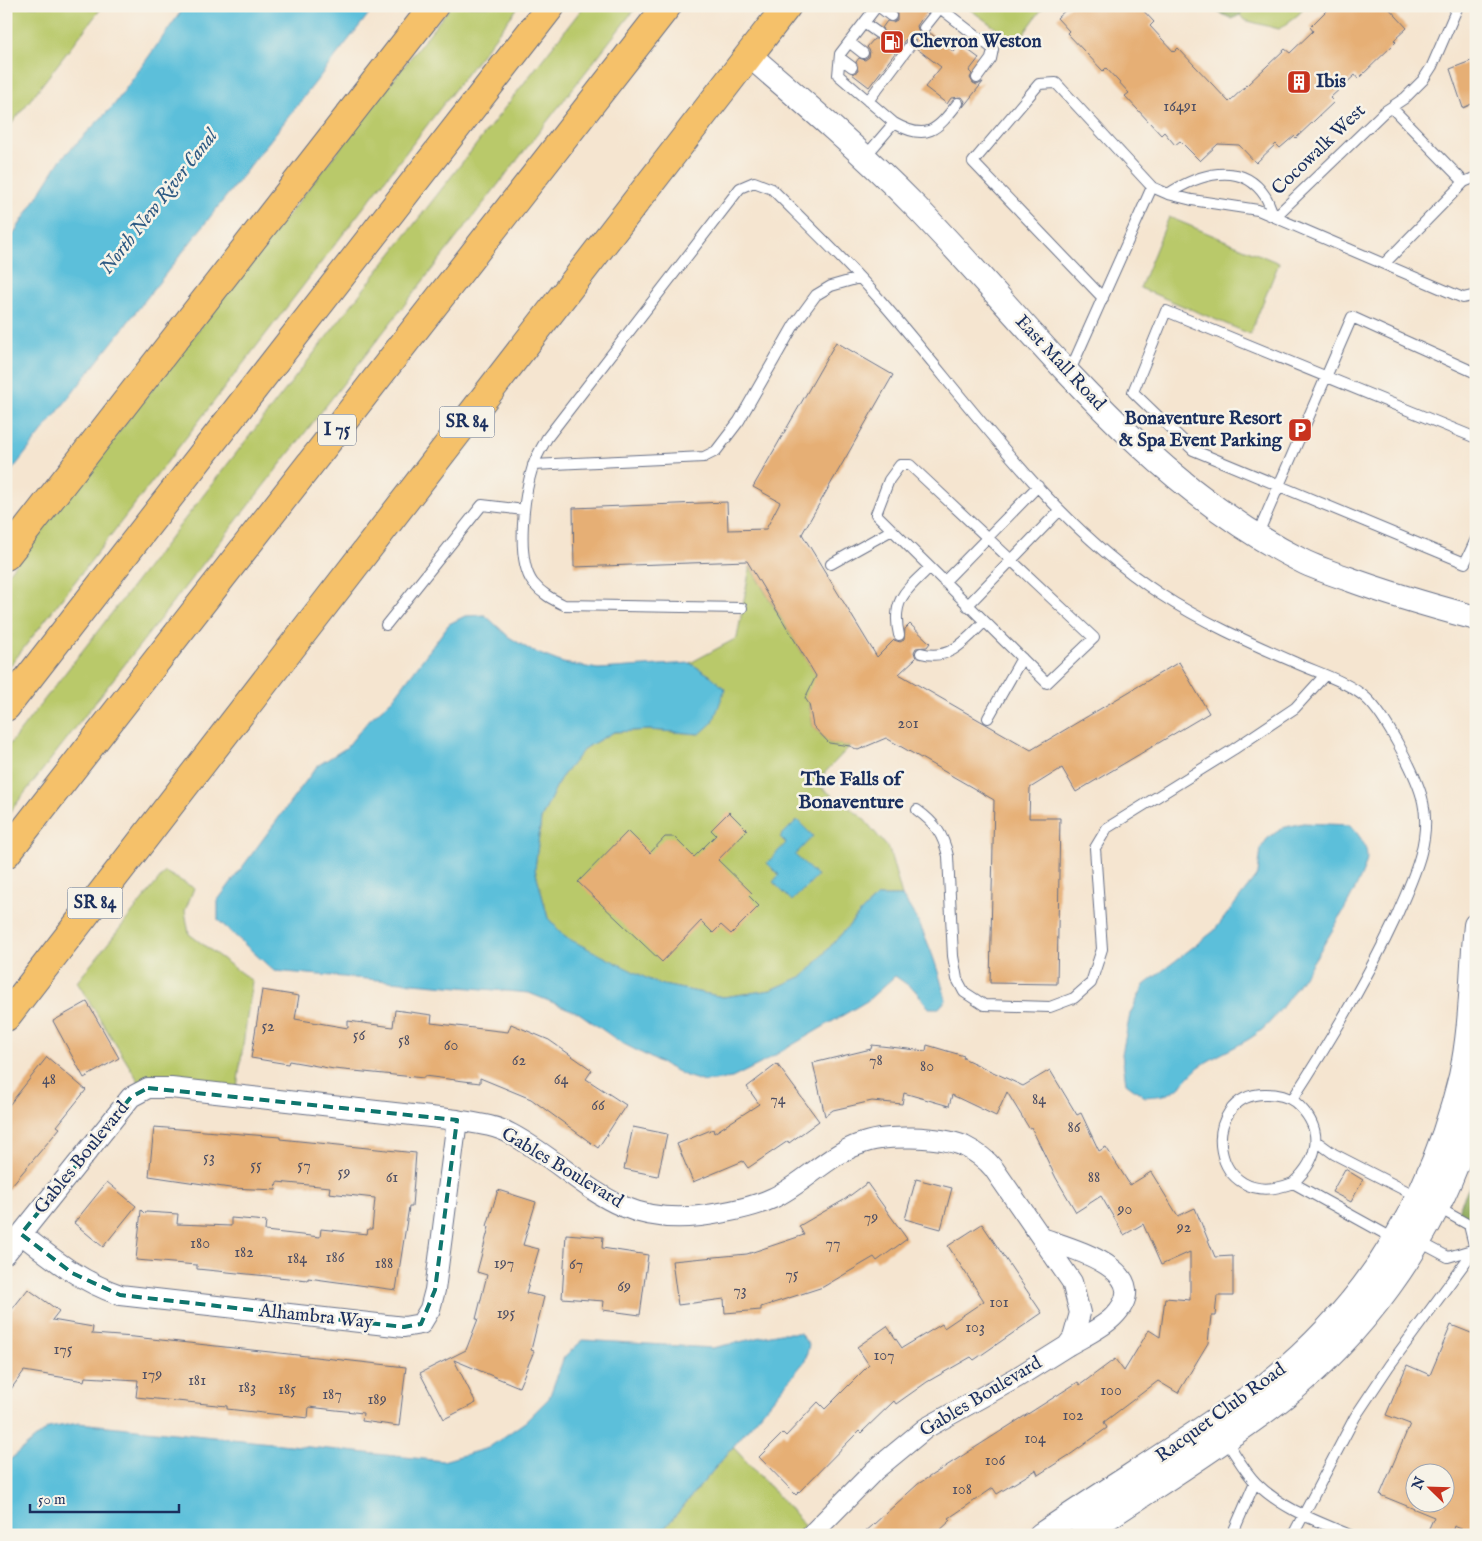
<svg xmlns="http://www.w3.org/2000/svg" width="1482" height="1541" font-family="'IM FELL English',serif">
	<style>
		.green { fill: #b9c96b; stroke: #6a7c64 }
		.forest { fill: #92ad5f; stroke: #566e5e }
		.water { fill: #5cbfda; stroke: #3c779c }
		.building { fill: #e6af74; fill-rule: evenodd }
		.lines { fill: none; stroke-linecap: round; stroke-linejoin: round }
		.service-casing { stroke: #676f86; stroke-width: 12 }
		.minor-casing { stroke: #676f86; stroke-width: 22 }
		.tertiary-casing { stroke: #676f86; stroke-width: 26 }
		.primary-casing { stroke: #676f86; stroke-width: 30 }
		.motorway-casing { stroke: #676f86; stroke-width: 30 }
		.service { stroke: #fff; stroke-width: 10 }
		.minor { stroke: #fff; stroke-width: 20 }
		.tertiary { stroke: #fff; stroke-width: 24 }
		.primary { stroke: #f5c16b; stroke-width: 28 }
		.motorway { stroke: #f5c16b; stroke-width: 28 }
		.marked { fill: none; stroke: #0f766e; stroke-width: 4; stroke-dasharray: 10 6; stroke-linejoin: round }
		.labels { text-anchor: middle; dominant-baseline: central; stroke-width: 5; stroke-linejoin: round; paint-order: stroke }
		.number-label { font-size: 16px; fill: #4e4f64 }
		.shield { fill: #f7f3e8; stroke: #5d6a87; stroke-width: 1 }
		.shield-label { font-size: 18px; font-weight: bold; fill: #1b2f5e }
		.poi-label { font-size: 19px; font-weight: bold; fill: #1b2f5e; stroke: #f7f3e8; text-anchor: start }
		.street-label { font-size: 19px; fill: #1b2f5e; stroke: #f7f3e8 }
		.water-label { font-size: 20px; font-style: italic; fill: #2e5a83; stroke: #f7f3e8 }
		.neighbourhood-label { font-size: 20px; font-weight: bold; fill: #1b2f5e; stroke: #f7f3e8 }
	</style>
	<rect width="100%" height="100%" fill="#f7f3e8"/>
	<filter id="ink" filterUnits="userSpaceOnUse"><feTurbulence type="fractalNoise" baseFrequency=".02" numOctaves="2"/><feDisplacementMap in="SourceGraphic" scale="10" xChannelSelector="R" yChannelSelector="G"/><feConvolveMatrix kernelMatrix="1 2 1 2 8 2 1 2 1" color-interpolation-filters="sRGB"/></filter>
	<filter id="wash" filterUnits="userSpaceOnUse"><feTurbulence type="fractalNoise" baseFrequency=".0096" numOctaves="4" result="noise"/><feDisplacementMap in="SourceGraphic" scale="20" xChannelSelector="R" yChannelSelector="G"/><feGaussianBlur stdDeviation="1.12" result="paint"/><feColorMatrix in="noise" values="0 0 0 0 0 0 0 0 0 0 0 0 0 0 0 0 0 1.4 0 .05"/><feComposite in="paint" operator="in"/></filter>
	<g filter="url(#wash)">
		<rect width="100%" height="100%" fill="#f5e5d0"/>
		<path class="green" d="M6,6h97l-97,125z
			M451,6h68l-513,665v-95z
			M584,6h53l-631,811v-68z
			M965,6h79l-27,37z
			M1233,6h71l-5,8 -20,15 -35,-9z
			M1169,217l110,46 -29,71 -110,-46z
			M750,567l70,115 -11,22 4,22 16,17 21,3 -35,37 47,34 27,32 13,47h-24l-16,15 -57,64 -34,15 -48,7 -65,-13 -93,-46 -17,-20 -13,-49 6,-50 19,-40 25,-31 29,-16 34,-2 52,4 11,-58 -21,-13 47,-25z
			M165,872l29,16 -9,23 4,23 63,47 -16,114 -92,-5 -67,-108z
			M733,1447l72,78 -8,10h-138z"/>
		<path class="forest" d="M1207,6h38l-5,9 -8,4z
			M1476,1172v48l-7,5 -14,-8z"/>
		<path class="water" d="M185,6h190l-369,472v-232l55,-87 53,-54z
			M485,615l24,22 23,14 31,12 35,6 92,-6 21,13 14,13 -12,33 -13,12 -51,-4 -35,2 -29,16 -25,31 -19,40 -6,50 13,49 17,19 93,47 65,13 48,-7 34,-15 57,-64 16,-15h24c23,32 34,66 44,104l-7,8h-10l-14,-18 -20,-14 -28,25 -107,63 -28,14 -27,4 -19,-6 -66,-34 -41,-29 -50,-20 -255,-22 -56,-51v-20l99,-134 29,-18 23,-28 24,-21 56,-75 16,-8z
			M797,820l16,16 -18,19 22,21 -25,25 -19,-19 6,-7 -12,-12 19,-20 -6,-6z
			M1303,823l47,2c8,9 17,19 17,32 -1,26 -82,154 -103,171 -19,17 -44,24 -65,39 -11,9 -17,21 -31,27 -7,2 -15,2 -23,3l-19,-14 -4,-29 8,-40 14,-29 70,-54 44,-57 3,-26 6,-9 15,-11z
			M780,1333h20l9,12 -4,16 -146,174h-653v-72l42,-35 31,-5 364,38 45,-13 37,-26 24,-24 15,-41 19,-17 129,8z"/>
		<g id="blocks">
			<path class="building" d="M898,6h32l-13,20 2,7 4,2 6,-3 25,20 6,-8 19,14 -10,13 3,3 -2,4 3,5 4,2 6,-3 -20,25 2,-6 -3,-4 -11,1 -4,6 -22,-17 16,-20 -25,-19 1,-6 -5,-5 -7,3 -36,47 -17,-13 6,-3 -2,-9 3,-4 6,2 4,-3 1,-6 -3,-4 7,-8h6l4,-2 -2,-9 5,-7 6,1 4,-2v-6l-2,-4z
				M1070,6h69l15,16 -4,4 24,26 4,-4 51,54 56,-53 5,4 23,-22 -3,-4 21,-21h56l20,22 -13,12 2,2 -38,37 -3,-4 -25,23 4,4 -38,36 -2,-2 -14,12 -4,-4 -20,19 -17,-18 -21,-1 -18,17 -20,-20 -5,4 -11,-13 -3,3 -36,-39 4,-3 -23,-25 -3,3 -36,-38 2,-2 -12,-13z
				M1476,59v43l-13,6 -13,-39z
				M836,342l57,33 -91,159 75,123 17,-17 6,2 4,-2 1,-11 5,-5 20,19 -3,4 -11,1 -2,4 2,6 -17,16 132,76 148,-88 30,51 -133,79 -14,-24 -32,20 -1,30h31l-3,166 -67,-1 4,-183 -108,-62 -28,12 -8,-4 -21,-3 -16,-17 -4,-22 -4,-6 11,-22 -69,-115 -173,6 -1,-59 154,-6 1,28 38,-1 14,-27 -27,-15z
				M729,812l18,18 -29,30 34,33 -3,3 10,10 -28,28 -10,-9 -8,8 -12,-12 -39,41 -84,-80 50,-51 22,22 15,-16h9l20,20 22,-22 -5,-5z
				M262,990l37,6 -4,23 53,9v-7l45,6 2,-17 37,5 -1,8 77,9 3,-8 38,16 43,30 -6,9 40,26 -28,43 -67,-49 -51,-21v5l-56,-7v2l-90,-9 -45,-8 -1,3 -37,-6z
				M87,1002l32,56 -35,20 -31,-57z
				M872,1045l54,6 1,-6 37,11 -1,2 60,28 27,-16 27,45 4,-2 18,38 7,-4 24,38 21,-13 27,44 17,-8 20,49 18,-1v40h-16l-2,20h-4l-3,27 -30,50 -20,-12 -54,41 3,6 -36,26 -33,21 -2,-5 -39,24 -4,-6 -44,30 2,2 -16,15h-73l56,-51 160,-102 2,3 35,-26 9,12 25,-41 11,7 5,-39 25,2v-48l-29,13 -18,-41 -19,11 -23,-39 -25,16 -20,-34 -25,-51 -2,1 -22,-36 -11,24 -44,-21 -3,11 -45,-13 -2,11 -30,-3 -39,9 -8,6 -12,-53 58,-14z
				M47,1057l39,33 -29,36 3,2 -54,64v-83z
				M777,1064l42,57 -30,22 -1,-2 -40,27 -5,-7 -50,21 -16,-38 36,-15 1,4 45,-29 -12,-17z
				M154,1127l126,10v2l136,14 -4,54h-3l-13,83 -88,-12v2l-111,-11v-4l-61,-5 5,-50 4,4 1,-2 32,2 -1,10 54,2v-8l35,3 -1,10 55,6 1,-8 46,5 1,-5h4l3,-31 -46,-5 1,-6 -53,-5 -1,8 -46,-2 -81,-12z
				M633,1127l34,7 -9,42 -34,-7z
				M1345,1169l18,11 -12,22 -19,-10z
				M916,1179l36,9 -11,41 -36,-10z
				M107,1182l29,24 -33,41 -29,-24z
				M867,1183l40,56 -30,22 -3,-4 -51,30 -62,20v3l-36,3 -1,-14 -46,6 -6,-44 75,-7 57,-19 -5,-9 45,-26z
				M498,1190l38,12 -13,43 16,4 -13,44 18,4 -13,53 3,1 -15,36 -65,-27 22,43 -32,16 -24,-46 46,-23 12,-31h-2l11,-44 -10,-3 12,-45 -2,-1z
				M982,1224l60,89 -68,47 -3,-3 -44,25 -31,22 -2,-3 -33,32 -2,-2 -63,64 -37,-38 24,-24 3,3 32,-34 7,7 44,-44 -12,-18 30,-21 15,22 40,-24 2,4 40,-27 -36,-55z
				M566,1234l37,3 -1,11 46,7 -8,60 -37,-5 1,-9 -42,-3z
				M28,1289l31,22 -7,9 41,7 -1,7 42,3 272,30 -7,59 -37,-5 1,-8 -54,-6 -1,11 -81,-9v-3l-91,-9 2,-17 -53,-3 -1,4 -60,-10 -18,25v-79z
				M1451,1325l25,10v200l-22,-9 -3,9h-25l8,-18 -54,-22 30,-71 -24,-9 21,-50 23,10zM1414,1474h30v30h-30z"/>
		</g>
	</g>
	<g filter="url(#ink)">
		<use href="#blocks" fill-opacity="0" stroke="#676f86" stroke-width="1"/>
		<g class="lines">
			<defs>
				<path id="service" d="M878,6l13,10
					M940,8l53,41 -2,10 -14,19
					M864,23l14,10
					M924,28l16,-20 -3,-2
					M849,42l14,11
					M840,58l12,9
					M868,101l43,-57
					M1392,108l72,74
					M894,123c33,19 43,7 64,-20
					M864,158l30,-35 -56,-48 2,-21 37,-48
					M1168,194c29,-19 73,-35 97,2 4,6 6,15 10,21
					M1275,217l109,-105 21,-14 18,-18 9,-14 26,-60
					M1384,264l80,-82 12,-5
					M1103,298l-130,-136 66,-78 17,-1 96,104 16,7 24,6 66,10 205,88 13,-3
					M1069,373l83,-186
					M1476,438l-310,-127 -33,81 60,58 272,113 11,-24
					M533,465l171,-8 12,-6 23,-30 55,-96 22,-30 15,-9 28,-8
					M900,465h10l184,173 -47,45 -171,-169 13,-34z
					M1257,536l95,-219 124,56
					M831,564l61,-34
					M944,582l94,-96
					M967,606l93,-96
					M742,608l-178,-3c-12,-6 -22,-11 -31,-22 -18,-24 -9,-89 0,-117 3,-10 9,-19 14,-28l193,-250 14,-6 18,7c37,37 75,73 109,112 88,101 166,218 279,293 41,27 90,49 134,68 24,11 53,19 72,36 19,17 52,79 57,104 9,39 -11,78 -26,113 -30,65 -66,125 -105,185
					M386,625l96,-120 42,5
					M899,635c-8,-35 7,-45 30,-67
					M921,653c29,8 44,-12 63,-31
					M988,718l34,-60
					M917,810c18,13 26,24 31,46l5,100 4,23 7,13 20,13 66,2 24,-9 17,-15 11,-34 -7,-101 12,-20 127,-79 61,-41 30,-33
					M1316,1141l18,13 84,43
					M1293,1183c27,-25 32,-55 2,-81 -8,-6 -19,-8 -29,-8 -69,-1 -58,122 27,89l103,57
					M1418,1241l30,16 27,-8 -6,-24 -34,-19
					M1225,1439c10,14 19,32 31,44 26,26 61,38 94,52
					M1232,1535l23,-53
					M1293,1535l62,-118 34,-51 86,-117"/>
				<path id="minor" d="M21,1234c33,26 59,47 99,61l284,32 17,-3 9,-15 5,-19 22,-170
					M1042,1238c30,11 117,33 71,79 -12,12 -31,20 -46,29
					M6,1253l125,-156 17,-9h23l286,32c17,3 38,5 54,14 69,37 99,93 189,82 23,-3 52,-8 73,-18 30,-14 55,-43 87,-54 24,-10 80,-8 104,2 12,6 22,13 30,23l78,113 8,31 -7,25 -6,8 -51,32 -90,50 -51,42 -64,65"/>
				<path id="tertiary" d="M749,55c57,49 114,98 167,152 121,125 227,274 386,354 14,7 29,12 44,17 43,16 85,28 130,40
					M1041,1535c58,-40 119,-77 177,-117 16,-11 33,-21 49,-34 101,-80 164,-184 194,-308 11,-50 10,-101 15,-151
					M1082,1535c65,-44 134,-86 197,-134 82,-63 150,-157 184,-254 5,-16 9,-32 13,-48"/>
				<path id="primary" d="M6,556l428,-550
					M6,1017l781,-1011"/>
				<path id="motorway" d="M6,707l545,-701
					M6,854l661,-848"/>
			</defs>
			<use href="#service" class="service-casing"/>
			<use href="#minor" class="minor-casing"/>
			<use href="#tertiary" class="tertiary-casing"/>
			<use href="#primary" class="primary-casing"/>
			<use href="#motorway" class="motorway-casing"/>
			<use href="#service" class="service"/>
			<use href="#minor" class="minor"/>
			<use href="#tertiary" class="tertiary"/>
			<use href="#primary" class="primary"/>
			<use href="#motorway" class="motorway"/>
		</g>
	</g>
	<path class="marked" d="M148,1088l309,32 -22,170 -14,34 -17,3 -284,-32 -48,-22 -51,-39 110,-137z"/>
	<defs>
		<symbol id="fuel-square" viewBox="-11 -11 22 22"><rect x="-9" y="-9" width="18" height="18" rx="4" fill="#c8321e" stroke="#f7f3e8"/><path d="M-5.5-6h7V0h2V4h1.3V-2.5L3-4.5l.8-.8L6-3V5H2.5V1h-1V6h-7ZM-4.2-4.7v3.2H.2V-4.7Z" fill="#fff"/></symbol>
		<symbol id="building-square" viewBox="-11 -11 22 22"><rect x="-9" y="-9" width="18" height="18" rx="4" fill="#c8321e" stroke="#f7f3e8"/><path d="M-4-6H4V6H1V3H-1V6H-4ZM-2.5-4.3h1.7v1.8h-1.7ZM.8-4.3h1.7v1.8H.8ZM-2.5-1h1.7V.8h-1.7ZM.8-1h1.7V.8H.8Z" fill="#fff"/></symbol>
		<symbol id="parking-square" viewBox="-11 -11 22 22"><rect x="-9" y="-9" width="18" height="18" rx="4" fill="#c8321e" stroke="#f7f3e8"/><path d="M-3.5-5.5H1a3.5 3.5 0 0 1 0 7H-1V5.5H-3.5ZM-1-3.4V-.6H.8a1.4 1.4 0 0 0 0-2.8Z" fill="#fff"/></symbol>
	</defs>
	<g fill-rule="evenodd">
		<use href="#fuel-square" x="878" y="28" width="28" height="28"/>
		<use href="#building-square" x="1285" y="68" width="28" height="28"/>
		<use href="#parking-square" x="1286" y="416" width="28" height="28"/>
	</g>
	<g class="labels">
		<g class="number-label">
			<text x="1180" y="107">16491</text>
			<text x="908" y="724">201</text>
			<text x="268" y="1027">52</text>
			<text x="359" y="1036">56</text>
			<text x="404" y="1041">58</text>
			<text x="451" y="1046">60</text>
			<text x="519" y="1061">62</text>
			<text x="876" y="1061">78</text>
			<text x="927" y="1067">80</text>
			<text x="49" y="1080">48</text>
			<text x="561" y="1080">64</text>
			<text x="778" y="1100">74</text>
			<text x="1039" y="1100">84</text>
			<text x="598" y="1106">66</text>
			<text x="1074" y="1128">86</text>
			<text x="209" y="1158">53</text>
			<text x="256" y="1166">55</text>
			<text x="304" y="1166">57</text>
			<text x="344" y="1173">59</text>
			<text x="392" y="1178">61</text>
			<text x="1094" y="1178">88</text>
			<text x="1125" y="1210">90</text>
			<text x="871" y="1218">79</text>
			<text x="1184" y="1228">92</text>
			<text x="200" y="1244">180</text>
			<text x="833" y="1244">77</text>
			<text x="244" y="1253">182</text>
			<text x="335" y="1258">186</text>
			<text x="297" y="1259">184</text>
			<text x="384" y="1264">188</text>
			<text x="504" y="1264">197</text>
			<text x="576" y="1265">67</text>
			<text x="792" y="1275">75</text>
			<text x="624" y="1287">69</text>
			<text x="740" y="1291">73</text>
			<text x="999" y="1303">101</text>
			<text x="506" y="1314">195</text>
			<text x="975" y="1328">103</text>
			<text x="63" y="1350">175</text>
			<text x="884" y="1356">107</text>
			<text x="152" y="1375">179</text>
			<text x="197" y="1381">181</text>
			<text x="247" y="1388">183</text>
			<text x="287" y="1390">185</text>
			<text x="1111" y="1391">100</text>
			<text x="332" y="1395">187</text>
			<text x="377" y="1400">189</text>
			<text x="1073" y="1416">102</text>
			<text x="1035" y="1439">104</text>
			<text x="995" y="1461">106</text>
			<text x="962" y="1490">108</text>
		</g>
		<g class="shield">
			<rect x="439.5" y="406.5" width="55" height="31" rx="4"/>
			<rect x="318" y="414.5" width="38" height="31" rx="4"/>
			<rect x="67.5" y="887.5" width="55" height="31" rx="4"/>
		</g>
		<g class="shield-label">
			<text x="467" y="422">SR 84</text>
			<text x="337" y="430">I 75</text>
			<text x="95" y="903">SR 84</text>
		</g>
		<g class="poi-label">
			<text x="910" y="42">Chevron Weston</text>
			<text x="1316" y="82">Ibis</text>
			<text x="1282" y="419" text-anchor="end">Bonaventure Resort<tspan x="1282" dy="22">&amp; Spa Event Parking</tspan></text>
		</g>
		<g class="street-label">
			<text transform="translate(1319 150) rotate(-44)">Cocowalk West</text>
			<text transform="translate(1060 363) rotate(47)">East Mall Road</text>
			<text transform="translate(82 1158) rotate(-51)">Gables Boulevard</text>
			<text transform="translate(562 1168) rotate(31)">Gables Boulevard</text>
			<text transform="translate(316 1317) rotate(6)">Alhambra Way</text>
			<text transform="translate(981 1397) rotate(-31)">Gables Boulevard</text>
			<text transform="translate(1221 1413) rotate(-36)">Racquet Club Road</text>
		</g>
		<g class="water-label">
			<text transform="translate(159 202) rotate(-52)">North New River Canal</text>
		</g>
		<g class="neighbourhood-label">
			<text x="851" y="779">The Falls of<tspan x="851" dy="23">Bonaventure</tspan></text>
		</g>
	</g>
	<rect width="1482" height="1541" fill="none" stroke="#f7f3e8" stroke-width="25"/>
	<g transform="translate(1430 1488) rotate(293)"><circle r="24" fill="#f7f3e8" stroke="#9fa5b1"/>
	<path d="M0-4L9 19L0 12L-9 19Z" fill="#c8321e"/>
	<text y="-8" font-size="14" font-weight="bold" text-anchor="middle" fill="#1b2f5e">N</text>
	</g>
	<path d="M30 1504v8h149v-8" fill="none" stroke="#1b2f5e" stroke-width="2.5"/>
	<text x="38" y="1504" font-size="15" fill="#1b2f5e" stroke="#f7f3e8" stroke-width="4" paint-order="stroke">50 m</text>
</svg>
